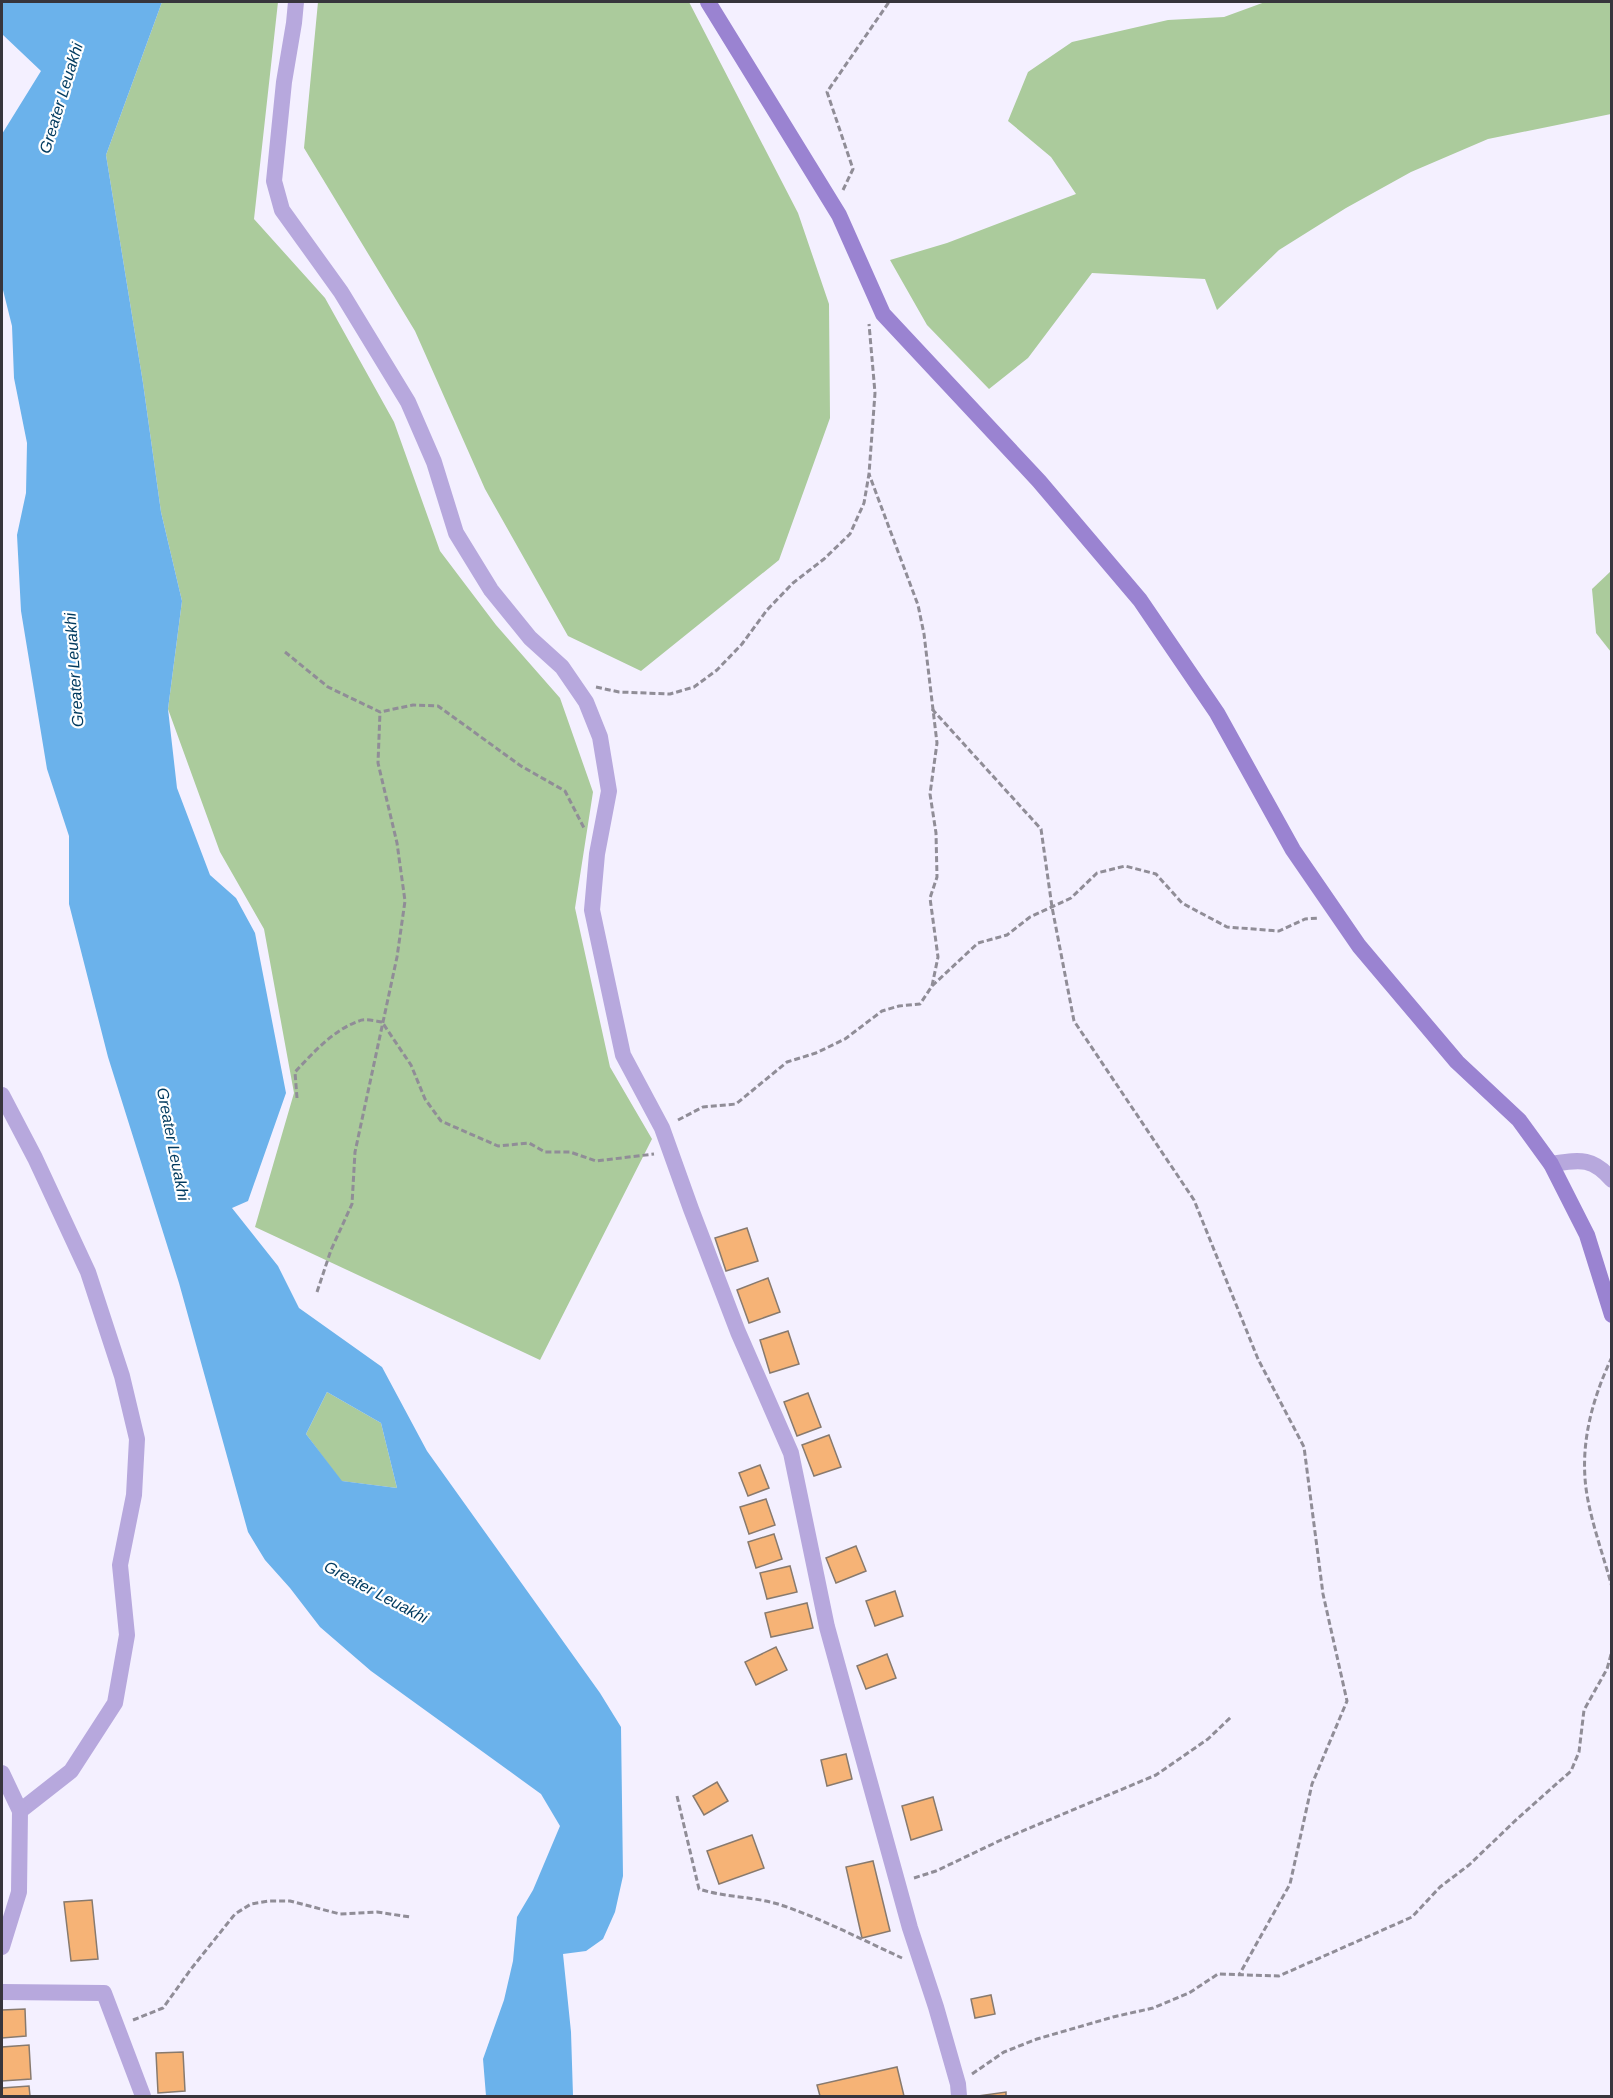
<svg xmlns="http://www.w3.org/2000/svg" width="1613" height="2098" font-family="Arial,sans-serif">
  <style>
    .green { fill: #abcb9c }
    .water { fill: #6bb2eb; fill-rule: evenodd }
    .building { fill: #f6b376; stroke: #887a6e; stroke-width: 1.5 }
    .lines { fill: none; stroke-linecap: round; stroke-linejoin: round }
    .path { stroke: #908d97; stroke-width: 3; stroke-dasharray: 6 3; stroke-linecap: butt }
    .minor { stroke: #b7a8dd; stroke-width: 16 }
    .secondary { stroke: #9a83d1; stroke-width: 16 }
    .labels { text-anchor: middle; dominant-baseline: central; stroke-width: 4.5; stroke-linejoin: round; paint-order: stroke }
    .water-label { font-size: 16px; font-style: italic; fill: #003a5f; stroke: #fff }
  </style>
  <rect width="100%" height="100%" fill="#f4f0ff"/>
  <!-- green -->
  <g class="green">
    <polygon points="162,2 278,2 254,219 325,298 394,422 440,551 496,625 560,698 593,792 575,908 610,1067 652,1139 540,1360 255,1227 294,1093 264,929 220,852 168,709 182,601 161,512 143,383 106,155"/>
    <polygon points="318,2 689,2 798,213 829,304 830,418 779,560 641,671 568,636 485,489 415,331 304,148"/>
    <polygon points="1265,2 1611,2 1611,114 1488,139 1411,172 1346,208 1279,250 1217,310 1205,279 1092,273 1028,358 989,389 927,325 890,260 947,243 1076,194 1051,157 1008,121 1028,72 1072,42 1168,20 1224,17"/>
    <polygon points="1611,571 1611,652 1596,633 1592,589"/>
    <polygon points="327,1392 381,1423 397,1488 341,1481 306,1434"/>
  </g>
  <!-- water -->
  <path class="water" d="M2,2H162L106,155L143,383L161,512L182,601L168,709L177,788L210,875L236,898L255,933L286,1093L248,1201L232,1208L278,1266L299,1308L382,1367L427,1451L600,1693L621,1727L623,1876L615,1912L603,1939L586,1951L563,1954L571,2032L573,2096H486L483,2059L504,2000L513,1961L517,1917L533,1890L560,1826L541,1794L371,1671L320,1627L290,1588L265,1560L248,1532L179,1283L108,1057L69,904V836L47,769L21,611L17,535L26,493L27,443L14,378L12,326L2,286V134L41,71L2,34ZM327,1392L381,1423L397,1488L342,1481L306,1434Z"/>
  <!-- building -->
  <g class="building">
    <polygon points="747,1228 758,1261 726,1271 715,1238"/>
    <polygon points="768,1278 780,1312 749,1323 737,1290"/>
    <polygon points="788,1331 799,1364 770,1373 760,1340"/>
    <polygon points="808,1393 821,1427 797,1436 784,1402"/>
    <polygon points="829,1435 841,1467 814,1476 802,1445"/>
    <polygon points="760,1465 769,1488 748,1496 739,1473"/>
    <polygon points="766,1499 775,1525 749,1534 740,1507"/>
    <polygon points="774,1534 782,1559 756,1568 748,1542"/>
    <polygon points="856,1546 866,1571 836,1583 826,1558"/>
    <polygon points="790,1566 797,1592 767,1599 760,1573"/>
    <polygon points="895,1591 903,1616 875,1626 866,1601"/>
    <polygon points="807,1603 813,1628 771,1637 765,1613"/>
    <polygon points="776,1647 787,1670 756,1685 745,1662"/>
    <polygon points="887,1654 896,1678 866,1689 857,1666"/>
    <polygon points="846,1754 852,1779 827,1786 821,1760"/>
    <polygon points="717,1782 728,1801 704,1815 693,1796"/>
    <polygon points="933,1797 942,1830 911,1840 902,1806"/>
    <polygon points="752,1835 764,1868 719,1884 707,1851"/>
    <polygon points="873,1861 890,1931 862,1938 846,1867"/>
    <polygon points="92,1900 98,1959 71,1961 64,1902"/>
    <polygon points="991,1995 995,2014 975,2018 971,1999"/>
    <polygon points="25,2009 26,2036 2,2038 2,2010"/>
    <polygon points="29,2045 31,2079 2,2081 2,2047"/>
    <polygon points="183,2052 185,2091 158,2093 156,2053"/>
    <polygon points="897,2067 904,2096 820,2096 817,2085"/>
    <polygon points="29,2086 30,2096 2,2096 2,2088"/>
    <polygon points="1006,2092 1006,2096 978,2096"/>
  </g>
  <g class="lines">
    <!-- path -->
    <g class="path">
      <polyline points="843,190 853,169 827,92 889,2"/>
      <polyline points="285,652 328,687 380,712 413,705 438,706 521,766 565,791 584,828"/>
      <polyline points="596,687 619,692 670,694 694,687 717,670 742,644 767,610 793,583 824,559 850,534 864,503 869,474 875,393 869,324"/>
      <polyline points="932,709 1041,829 1052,907 1074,1021 1194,1200 1258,1359 1304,1447 1323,1594 1347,1701 1312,1784 1290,1884 1239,1975"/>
      <polyline points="932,986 978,943 1007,935 1030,917 1071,898 1097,873 1125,866 1156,874 1182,903 1227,927 1279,931 1305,919 1319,918"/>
      <path d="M297,1098L295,1072C313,1053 333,1030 359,1021C365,1018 375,1021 382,1022L411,1065L425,1099L441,1121L498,1146L529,1143L545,1152H570L596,1161L654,1154"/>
      <polyline points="678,1120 703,1107 736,1104 787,1062 816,1053 845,1039 882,1011 899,1006 920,1004 932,986 938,957 930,898 937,877 936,833 930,794 937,743 924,634 918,605 869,474"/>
      <polyline points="317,1292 331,1250 352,1204 355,1152 397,957 405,901 397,843 378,763 380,712"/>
      <path d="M1612,1357C1594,1395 1582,1436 1585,1478C1587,1511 1603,1554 1612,1587"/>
      <path d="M677,1796L699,1889C726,1898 756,1896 784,1906C824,1920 863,1940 902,1958"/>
      <polyline points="914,1878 936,1871 1001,1840 1156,1775 1208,1739 1232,1716"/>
      <polyline points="133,2020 163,2008 191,1969 235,1914 251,1904 269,1901 290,1901 340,1914 377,1912 410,1917"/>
      <polyline points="972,2074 1004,2052 1037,2039 1113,2017 1153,2008 1189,1993 1218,1974 1279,1976 1412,1917 1440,1887 1469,1865 1517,1819 1571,1771 1579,1752 1584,1710 1607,1669 1612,1651"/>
    </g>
    <!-- minor -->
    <g class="minor">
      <polyline points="296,2 294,23 284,82 274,181 282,210 341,292 408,402 434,462 456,533 491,590 530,638 562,667 586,702 600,737 609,791 597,854 592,910 623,1055 662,1128 691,1209 738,1332 791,1453 827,1627 910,1928 936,2007 958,2084 959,2096"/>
      <polyline points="2,1095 35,1158 88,1272 122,1376 137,1439 134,1495 120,1565 127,1635 115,1703 71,1771 20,1811"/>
      <path d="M1551,1164C1578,1160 1592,1156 1612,1180"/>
      <polyline points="2,1773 20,1811 19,1892 2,1947"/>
      <polyline points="2,1992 104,1993 143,2096"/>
    </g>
    <!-- secondary -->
    <polyline class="secondary" points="708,2 839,215 883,314 1039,481 1140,600 1217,713 1293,850 1359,946 1457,1062 1519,1120 1551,1164 1587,1235 1612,1315"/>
  </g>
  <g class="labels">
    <!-- water labels -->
    <g class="water-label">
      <text transform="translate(61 98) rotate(-73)">Greater Leuakhi</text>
      <text transform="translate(74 670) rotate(-94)">Greater Leuakhi</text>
      <text transform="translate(173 1144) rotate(79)">Greater Leuakhi</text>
      <text transform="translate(376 1592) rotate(28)">Greater Leuakhi</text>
    </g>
  </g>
  <!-- border -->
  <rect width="1613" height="2098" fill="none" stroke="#37353c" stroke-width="6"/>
</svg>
